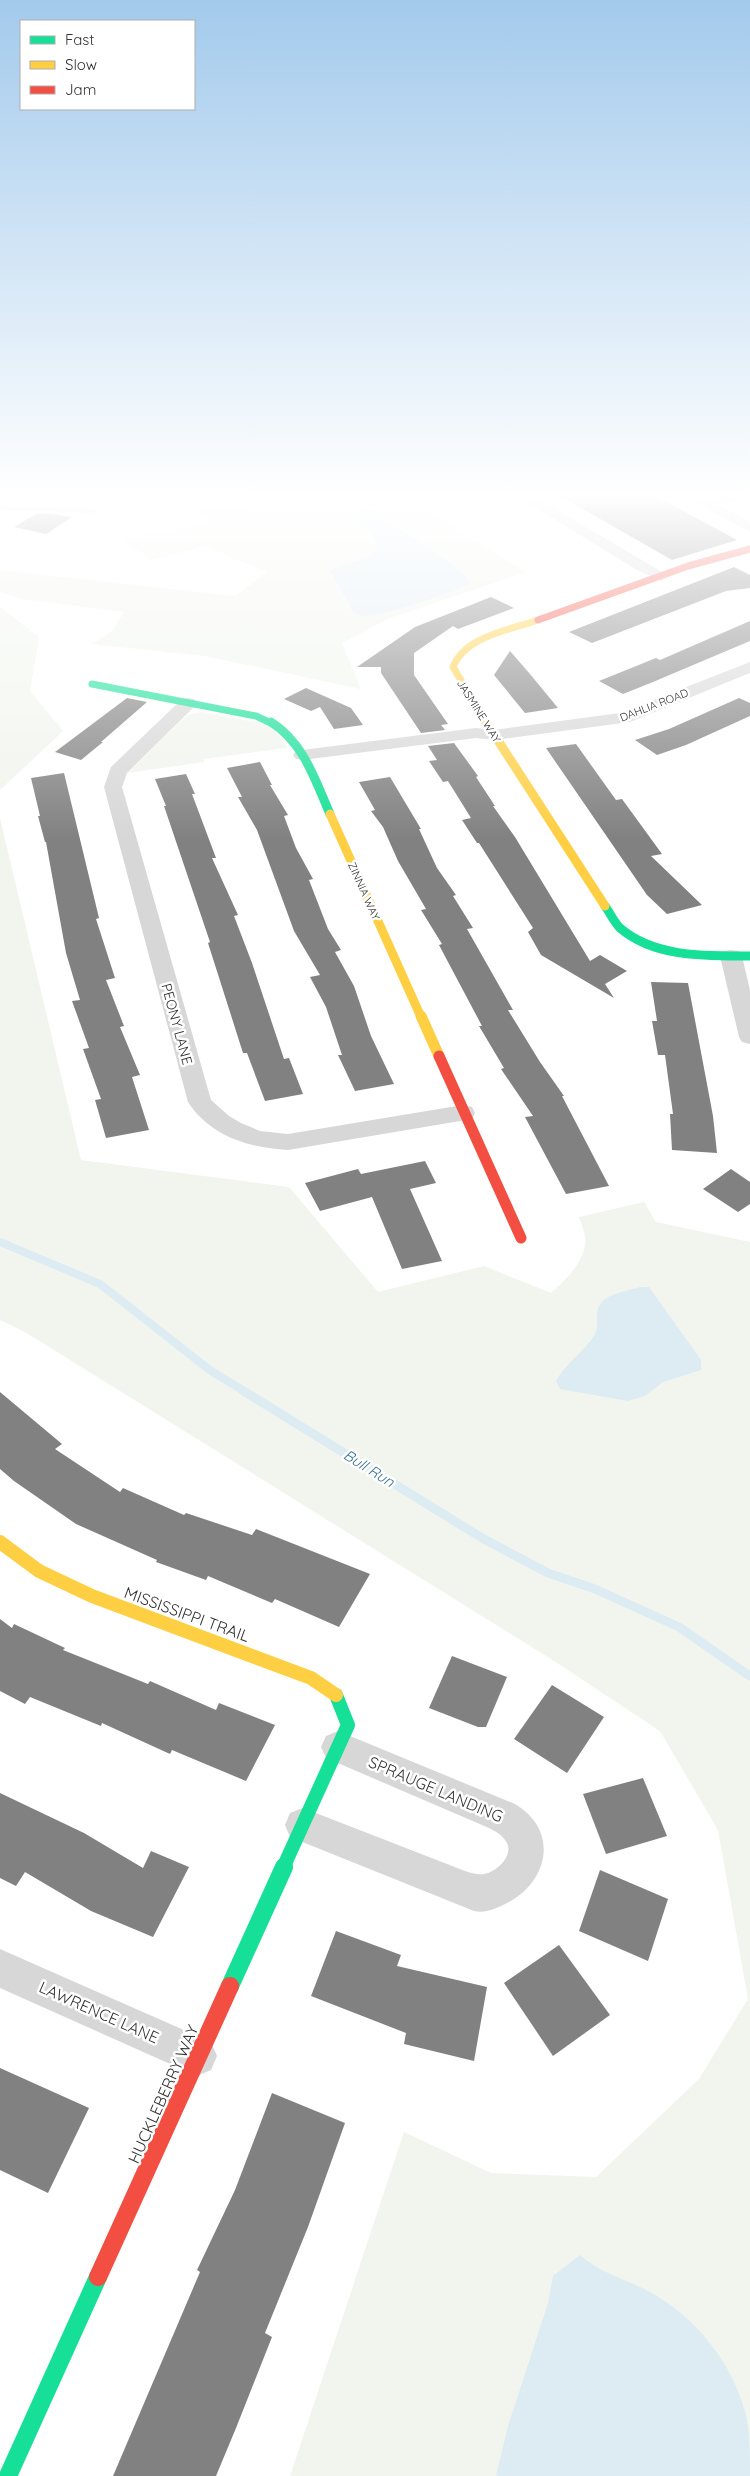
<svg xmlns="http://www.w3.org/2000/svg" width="750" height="2476" font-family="Quicksand,sans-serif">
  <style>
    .green { fill: #f1f5ed }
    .water { fill: #ddebf3 }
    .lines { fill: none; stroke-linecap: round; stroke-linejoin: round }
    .stream-far1 { stroke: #ddebf3; stroke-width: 8 }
    .stream { stroke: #ddebf3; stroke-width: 9 }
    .building { fill: #818181 }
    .lane { fill: #d7d7d7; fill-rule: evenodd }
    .street { fill: #d7d7d7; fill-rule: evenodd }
    .fast-far3 { stroke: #16e098; stroke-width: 7 }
    .fast-far2 { stroke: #16e098; stroke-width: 9 }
    .fast-far1 { stroke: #16e098; stroke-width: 14 }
    .fast { stroke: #16e098; stroke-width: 18 }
    .slow-far3 { stroke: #ffcf43; stroke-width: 7 }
    .slow-far2 { stroke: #ffcf43; stroke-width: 9 }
    .slow-far1 { stroke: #ffcf43; stroke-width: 11 }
    .slow { stroke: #ffcf43; stroke-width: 14 }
    .jam-far2 { stroke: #f24e42; stroke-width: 7 }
    .jam-far1 { stroke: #f24e42; stroke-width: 11 }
    .jam { stroke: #f24e42; stroke-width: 18 }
    .labels { text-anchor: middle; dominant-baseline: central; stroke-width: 5; stroke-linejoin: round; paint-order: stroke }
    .far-street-label { font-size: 11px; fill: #333; stroke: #fff }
    .street-label { font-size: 14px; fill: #333; stroke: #fff }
    .water-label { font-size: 15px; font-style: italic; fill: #3f7597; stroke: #fff }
    .near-street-label { font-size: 16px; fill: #333; stroke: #fff }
  </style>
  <rect width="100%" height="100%" fill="#fff"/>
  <!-- green -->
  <g class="green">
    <polygon points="100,493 394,493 406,498 526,572 390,618 342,643 361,689 205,656 92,644 112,631 124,612 22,599 0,592 0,570 235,596 267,572 205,546 152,560 121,539 212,523 193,511 90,500"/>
    <polygon points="0,607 39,637 30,691 63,731 0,790"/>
    <polygon points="201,712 266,724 282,738 287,748 204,759 204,762 128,773 180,722 188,715"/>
    <path d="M0,818L81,1160L289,1187L378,1292L484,1266L551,1293C566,1280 588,1259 585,1236C584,1230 581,1223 579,1217L644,1202L656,1222L750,1242V2476H290L404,2132L491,2173L596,2177L699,2079L748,1999L718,1830L660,1731L551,1659L25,1332L0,1320Z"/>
  </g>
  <!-- water -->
  <g class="water">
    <path d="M368,510C384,518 466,570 470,582C460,591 385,615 369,616C364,617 359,614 354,613L330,570L363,559L376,551C378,531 361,525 348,515Z"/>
    <path d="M640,1287H649L701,1360V1370L663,1382L645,1396L628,1401L560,1389L556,1381C565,1364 583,1353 594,1336C601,1325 593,1313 601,1303C609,1293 628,1291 640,1287Z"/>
    <path d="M580,2255C601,2274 626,2279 650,2292C697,2318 733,2364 746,2415C750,2435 750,2456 750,2476H496L508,2426L548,2303L553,2276Z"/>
  </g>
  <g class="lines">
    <!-- stream-far1 -->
    <polyline class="stream-far1" points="0,1242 100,1284 211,1371 244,1391"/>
    <!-- stream -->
    <polyline class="stream" points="242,1390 482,1538 548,1573 595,1589 679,1627 750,1676"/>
  </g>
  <!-- building -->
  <g class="building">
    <polygon points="555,493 650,493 737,540 672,560"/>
    <polygon points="38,513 53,514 72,517 46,534 14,527"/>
    <polygon points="734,567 750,575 750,588 726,591 592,643 569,632"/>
    <polygon points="491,597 514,608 458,629 453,626 414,653 414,675 448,724 441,725 445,730 421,733 381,673 381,667 357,667 415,627"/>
    <polygon points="750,621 750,641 653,682 623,694 599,681 656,658 660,660"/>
    <polygon points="510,651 530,674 558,708 525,713 494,675"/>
    <polygon points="306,688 351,708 363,725 334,729 320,707 311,711 284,699"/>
    <polygon points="127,698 147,702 101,742 103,742 81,760 55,752"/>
    <polygon points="739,698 750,703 750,716 686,745 657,755 635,740 669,729"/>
    <polygon points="454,743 478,776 476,777 495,806 493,806 515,837 590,961 600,955 627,971 605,984 614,998 541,955 528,932 533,928 479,843 477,843 462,820 471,818 448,781 443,782 429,761 437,760 428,746"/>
    <polygon points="576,744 616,800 622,799 662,854 651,856 702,905 667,914 647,895 546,748"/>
    <polygon points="260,762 272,785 270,785 288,815 284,816 296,848 313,879 309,880 328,929 341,950 335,952 354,986 371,1036 394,1084 355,1091 338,1055 342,1055 326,1007 310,977 320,975 294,931 257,830 238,797 242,797 227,768"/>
    <polygon points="64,773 99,918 96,919 115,978 106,980 124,1026 120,1027 140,1075 132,1077 149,1130 106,1138 95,1100 101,1099 83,1049 89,1048 72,1001 80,1000 66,953 46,842 45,842 38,816 40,816 31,778"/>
    <polygon points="186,774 195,794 192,794 216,858 212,858 238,915 234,916 252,963 284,1059 289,1058 303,1094 265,1101 247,1053 243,1053 208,943 210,942 164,806 166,806 155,779"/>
    <polygon points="390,777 421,829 419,829 437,868 456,895 453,896 473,928 467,929 513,1010 508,1010 540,1062 564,1096 562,1096 609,1186 566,1194 525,1117 533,1116 501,1069 504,1068 479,1026 482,1026 439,945 442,944 421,910 426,909 398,861 383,827 371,811 375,810 359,782"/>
    <polygon points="651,982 688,983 713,1116 717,1153 672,1150 670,1114 673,1114 665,1055 658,1055 652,1021 657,1021"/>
    <polygon points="425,1161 436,1183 410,1189 442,1261 402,1269 372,1197 320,1211 305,1183 358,1169 361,1174"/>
    <polygon points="731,1169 750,1182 750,1204 738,1212 703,1189"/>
    <polygon points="0,1392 62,1444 55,1449 120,1492 123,1488 184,1515 186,1513 252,1535 256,1529 370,1574 339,1627 275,1599 272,1603 208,1576 206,1580 156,1562 157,1560 76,1524 14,1481 0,1469"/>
    <polygon points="0,1619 12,1628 14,1624 65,1648 63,1650 148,1684 150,1681 216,1710 219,1703 275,1725 246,1781 172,1750 170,1754 102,1723 101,1726 30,1697 25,1704 0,1691"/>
    <polygon points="452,1656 507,1677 486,1727 478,1727 429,1708"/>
    <polygon points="552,1685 604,1717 567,1773 514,1739"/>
    <polygon points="643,1778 667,1836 606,1854 583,1794"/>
    <polygon points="0,1793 84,1833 143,1868 151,1851 189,1867 153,1937 91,1911 25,1872 16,1886 0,1878"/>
    <polygon points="600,1870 668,1899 648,1961 579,1931"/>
    <polygon points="336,1931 401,1955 397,1966 487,1987 474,2061 404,2044 406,2033 311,1996"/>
    <polygon points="559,1945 610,2015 553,2056 504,1983"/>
    <polygon points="0,2068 89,2108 48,2193 0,2170"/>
    <polygon points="272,2093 345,2123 308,2227 265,2333 272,2337 236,2428 216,2476 113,2476 200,2272 197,2270 235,2190"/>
  </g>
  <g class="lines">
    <!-- lane -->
    <polygon class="lane" points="0,506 94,509 97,511 94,513 0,510"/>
    <!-- street -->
    <g class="street">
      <polygon points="512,493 528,493 669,576 661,581 637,570"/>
      <polygon points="678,493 695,493 707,499 737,493 750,493 750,498 719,505 750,522 750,532"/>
      <polygon points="750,662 750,673 630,722 494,740 476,738 302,760 296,759 293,755 296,751 302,750 476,728 494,730 620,713"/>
      <path d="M188,698L194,699L197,703L194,707L127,773L122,787L211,1100L229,1116L241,1123L260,1131L288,1134L463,1105L472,1107L475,1113L472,1119L288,1150C249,1148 210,1136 188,1102L104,787L111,767L182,699Z"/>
      <polygon points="731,950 739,951 742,956 750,990 750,1044 742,1042 739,1037 720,956 723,951"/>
      <path d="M338,1731L515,1804C562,1832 547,1887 501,1906C492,1910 484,1913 474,1911L290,1837L285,1825L290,1813L303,1808L465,1871C471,1873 478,1875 484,1874C498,1872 516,1853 505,1840C502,1835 495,1831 489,1828L326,1758L321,1747L326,1736Z"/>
      <polygon points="0,1949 211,2042 217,2056 211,2070 197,2076 0,1988"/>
    </g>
    <!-- fast-far3 -->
    <polyline class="fast-far3" points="92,684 256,716 273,724"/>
    <!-- fast-far2 -->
    <g class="fast-far2">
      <path d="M271,722C304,743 315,780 330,814"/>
      <path d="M605,906C610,913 614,922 620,928C655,958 707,956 750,956"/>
    </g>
    <!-- fast-far1 -->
    <polyline class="fast-far1" points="283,1868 348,1725 336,1695"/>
    <!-- fast -->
    <g class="fast">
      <polyline points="230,1986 284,1867"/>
      <polyline points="8,2476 98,2277"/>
    </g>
    <!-- slow-far3 -->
    <path class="slow-far3" d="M487,724L453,667C465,636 510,630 538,620"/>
    <!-- slow-far2 -->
    <g class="slow-far2">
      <polyline points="486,722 605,906"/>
      <polyline points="330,814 421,1017"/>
    </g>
    <!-- slow-far1 -->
    <polyline class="slow-far1" points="421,1016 439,1056"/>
    <!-- slow -->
    <polyline class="slow" points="0,1542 39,1571 92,1596 311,1678 336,1695"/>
    <!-- jam-far2 -->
    <polyline class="jam-far2" points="538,620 688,566 750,549"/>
    <!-- jam-far1 -->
    <polyline class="jam-far1" points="439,1056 521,1238"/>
    <!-- jam -->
    <polyline class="jam" points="98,2277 230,1986"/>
  </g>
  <!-- sky -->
  <linearGradient id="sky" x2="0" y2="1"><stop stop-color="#a3caec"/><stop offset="0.59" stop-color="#fff"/><stop offset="1" stop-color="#fff" stop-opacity="0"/></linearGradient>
  <rect width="750" height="839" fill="url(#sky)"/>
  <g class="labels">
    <!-- far-street labels -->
    <g class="far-street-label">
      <text transform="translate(654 705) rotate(-21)">DAHLIA ROAD</text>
      <text transform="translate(479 711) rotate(58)">JASMINE WAY</text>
      <text transform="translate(364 891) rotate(66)">ZINNIA WAY</text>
    </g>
    <!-- street labels -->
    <g class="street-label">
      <text transform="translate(177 1024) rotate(75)">PEONY LANE</text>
    </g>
    <!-- water labels -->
    <g class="water-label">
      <text transform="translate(369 1468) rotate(32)">Bull Run</text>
    </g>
    <!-- near-street labels -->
    <g class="near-street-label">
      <text transform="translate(187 1614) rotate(20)">MISSISSIPPI TRAIL</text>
      <text transform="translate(436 1789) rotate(23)">SPRAUGE LANDING</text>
      <text transform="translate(99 2012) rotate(24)">LAWRENCE LANE</text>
      <text transform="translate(163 2094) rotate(-66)">HUCKLEBERRY WAY</text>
    </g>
  </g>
  <!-- legend -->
  <rect x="20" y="20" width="175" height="90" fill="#ffffff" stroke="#adadad"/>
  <rect x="30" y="36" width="25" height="8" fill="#16e098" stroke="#adadad"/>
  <text x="65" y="45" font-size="15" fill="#333333">Fast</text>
  <rect x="30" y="61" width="25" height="8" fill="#ffcf43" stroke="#adadad"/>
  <text x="65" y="70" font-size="15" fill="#333333">Slow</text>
  <rect x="30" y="86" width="25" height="8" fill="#f24e42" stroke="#adadad"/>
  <text x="65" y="95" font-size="15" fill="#333333">Jam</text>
</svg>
